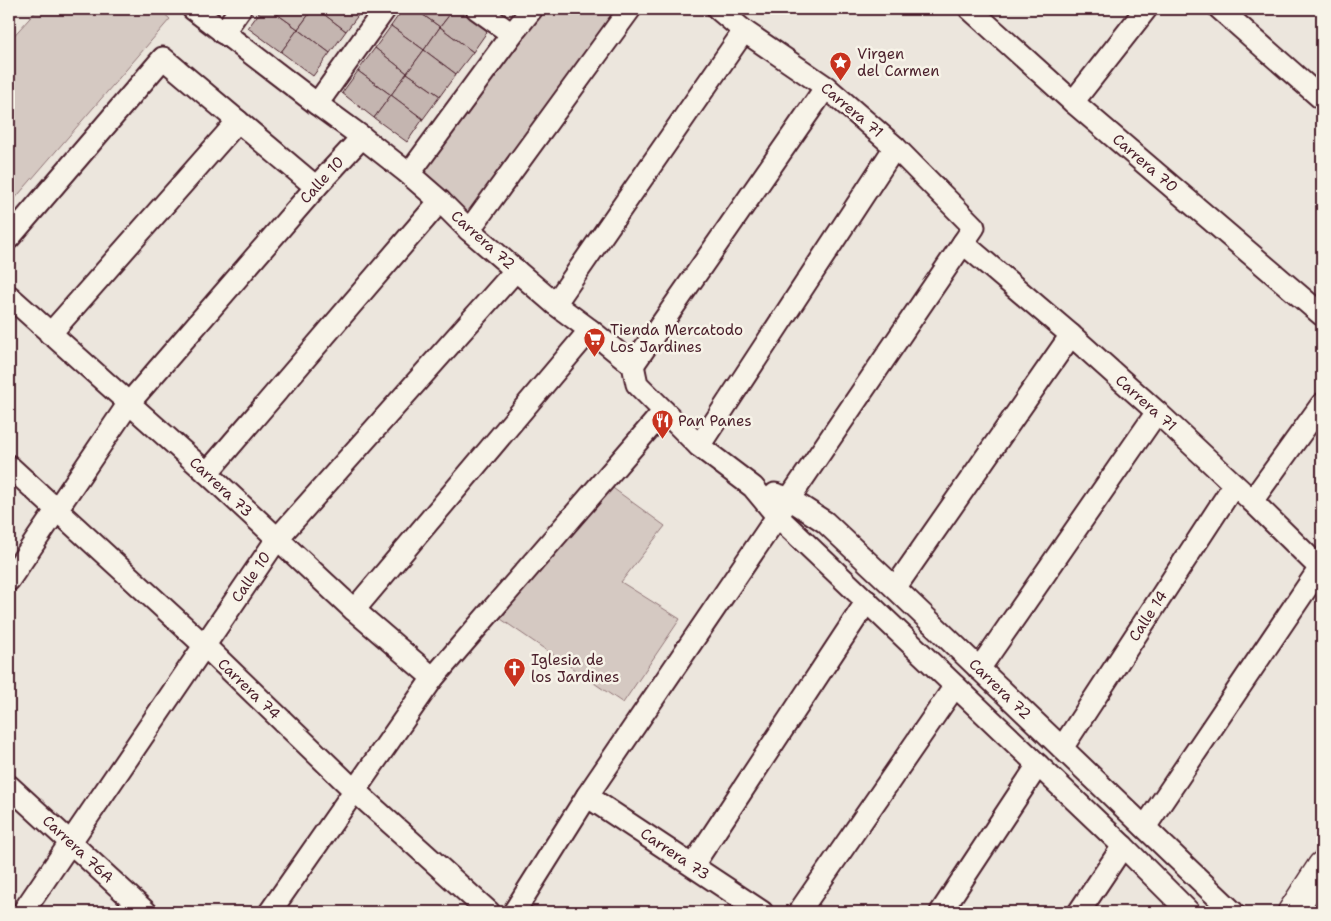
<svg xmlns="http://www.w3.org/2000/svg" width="1331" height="921" font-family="'Shantell Sans',sans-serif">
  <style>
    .green { fill: #d5c9c2; stroke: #907476 }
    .building { fill: #c4b5b0; stroke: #4a1f2b }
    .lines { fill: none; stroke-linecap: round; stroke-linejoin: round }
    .street-casing { stroke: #4a1f2b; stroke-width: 25 }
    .secondary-casing { stroke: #4a1f2b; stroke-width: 31 }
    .street { stroke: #f7f3e8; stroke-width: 21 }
    .secondary { stroke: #f7f3e8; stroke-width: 28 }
    .labels { text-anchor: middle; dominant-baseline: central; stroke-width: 5; stroke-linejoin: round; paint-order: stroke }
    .poi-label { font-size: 15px; fill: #4a1f2b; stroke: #f7f3e8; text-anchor: start }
    .street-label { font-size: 15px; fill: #4a1f2b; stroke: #f7f3e8 }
  </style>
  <rect width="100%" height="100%" fill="#ece6dd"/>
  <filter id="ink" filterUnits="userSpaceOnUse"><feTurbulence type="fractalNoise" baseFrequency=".02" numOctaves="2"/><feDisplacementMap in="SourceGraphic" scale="10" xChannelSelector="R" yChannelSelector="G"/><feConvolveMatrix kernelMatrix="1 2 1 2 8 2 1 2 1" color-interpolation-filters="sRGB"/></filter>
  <g filter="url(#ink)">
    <!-- green -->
    <g class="green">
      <polygon points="38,9 159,9 170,19 12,202 9,200 9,41"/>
      <polygon points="540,9 619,9 468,213 419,168"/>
      <polygon points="610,486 665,526 621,582 680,619 623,703 498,617"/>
    </g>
    <!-- building -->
    <g class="building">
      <polygon points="262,9 270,9 298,29 281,52 248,28"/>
      <polygon points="270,9 313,9 298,29"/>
      <polygon points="313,9 317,9 346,31 330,53 298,29"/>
      <polygon points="317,9 363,9 346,31"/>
      <polygon points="403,9 415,9 440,27 424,50 391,26"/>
      <polygon points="415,9 454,9 440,27"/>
      <polygon points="454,9 462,9 489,29 473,52 440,27"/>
      <polygon points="391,26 424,50 407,73 375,48"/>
      <polygon points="440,27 473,52 456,74 424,50"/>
      <polygon points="298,29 330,53 313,76 281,52"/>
      <polygon points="375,48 407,73 391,95 358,71"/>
      <polygon points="424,50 456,74 440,96 407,73"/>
      <polygon points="358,71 391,95 374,118 342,93"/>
      <polygon points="407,73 440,96 423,119 391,95"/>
      <polygon points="391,95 423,119 407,142 374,118"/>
    </g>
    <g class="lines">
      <defs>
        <g id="street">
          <polyline points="193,9 317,104 362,137 409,174 440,201 469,230 555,304 590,330 633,365 637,384 699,446 753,487 777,516 1123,846 1189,912"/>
          <polyline points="477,9 512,34"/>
          <polyline points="970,9 1073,102 1322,315"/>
          <polyline points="1220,9 1322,99"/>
          <polyline points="223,33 240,9"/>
          <polyline points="1073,102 1146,9"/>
          <polyline points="317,104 385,9"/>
          <polyline points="409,174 512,34 532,9"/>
          <polyline points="469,230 630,9"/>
          <polyline points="9,238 163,58 316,187"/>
          <polyline points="963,243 1071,335 1157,412 1252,501 1322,570"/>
          <polyline points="9,296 207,473 354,610 433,678"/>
          <polyline points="555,304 744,31"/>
          <polyline points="50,334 238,121"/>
          <polyline points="633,365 826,87"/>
          <polyline points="699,446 895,147"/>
          <polyline points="9,466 205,646 354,790 489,912"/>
          <polyline points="207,473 440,201"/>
          <polyline points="775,494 788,498 825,522 895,588 1233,912"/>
          <polyline points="1252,501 1322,404"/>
          <polyline points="9,580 129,403 316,187 362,137"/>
          <polyline points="895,588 1071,335"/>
          <polyline points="354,610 590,330"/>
          <polyline points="979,669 1157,412"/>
          <polyline points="1062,748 1234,485"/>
          <polyline points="9,786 146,912"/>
          <polyline points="587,796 762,912"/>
          <polyline points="1145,827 1320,568"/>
          <polyline points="693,865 867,601"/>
          <polyline points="23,912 277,539 516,270"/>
          <polyline points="270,912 433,678 664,411"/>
          <polyline points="514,912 587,796 974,227 895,147 826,87 744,31 718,9"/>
          <polyline points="799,912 955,686"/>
          <polyline points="941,912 1038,765"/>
          <polyline points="1079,912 1123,846"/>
        </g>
        <polyline id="secondary" points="1292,912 1322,866"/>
      </defs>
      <!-- street casing -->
      <use href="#street" class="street-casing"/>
      <!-- secondary casing -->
      <use href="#secondary" class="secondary-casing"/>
      <!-- street -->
      <use href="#street" class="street"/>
      <!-- secondary -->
      <use href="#secondary" class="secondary"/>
    </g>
  </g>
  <!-- icons -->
  <defs>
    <symbol id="sight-pin" viewBox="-11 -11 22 30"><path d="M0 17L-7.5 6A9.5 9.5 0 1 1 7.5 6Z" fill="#c8321e" stroke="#f7f3e8"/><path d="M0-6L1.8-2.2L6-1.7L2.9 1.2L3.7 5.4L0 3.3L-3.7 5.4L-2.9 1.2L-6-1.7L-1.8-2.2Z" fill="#fff"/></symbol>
    <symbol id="supermarket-pin" viewBox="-11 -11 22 30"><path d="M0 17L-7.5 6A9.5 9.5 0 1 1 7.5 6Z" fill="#c8321e" stroke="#f7f3e8"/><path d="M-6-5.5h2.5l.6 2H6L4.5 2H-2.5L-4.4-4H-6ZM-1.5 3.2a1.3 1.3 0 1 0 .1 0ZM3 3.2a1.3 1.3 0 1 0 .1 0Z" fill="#fff"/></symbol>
    <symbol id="restaurant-pin" viewBox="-11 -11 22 30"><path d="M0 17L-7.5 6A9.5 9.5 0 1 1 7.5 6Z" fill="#c8321e" stroke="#f7f3e8"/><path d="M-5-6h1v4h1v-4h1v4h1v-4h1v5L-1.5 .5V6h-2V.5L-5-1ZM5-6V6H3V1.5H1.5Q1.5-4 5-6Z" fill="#fff"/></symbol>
    <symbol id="church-pin" viewBox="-11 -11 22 30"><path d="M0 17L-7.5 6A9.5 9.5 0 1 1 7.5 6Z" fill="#c8321e" stroke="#f7f3e8"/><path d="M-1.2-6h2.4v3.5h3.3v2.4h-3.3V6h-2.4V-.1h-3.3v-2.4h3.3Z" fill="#fff"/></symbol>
  </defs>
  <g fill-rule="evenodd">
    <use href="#sight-pin" x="828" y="50" width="25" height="34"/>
    <use href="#supermarket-pin" x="582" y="326" width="25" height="34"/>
    <use href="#restaurant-pin" x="650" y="408" width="25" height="34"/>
    <use href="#church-pin" x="502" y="656" width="25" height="34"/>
  </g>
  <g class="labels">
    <!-- poi labels -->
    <g class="poi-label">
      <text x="857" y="54">Virgen<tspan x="857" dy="17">del Carmen</tspan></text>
      <text x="610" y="330">Tienda Mercatodo<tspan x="610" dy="17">Los Jardines</tspan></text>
      <text x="678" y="421">Pan Panes</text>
      <text x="531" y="660">Iglesia de<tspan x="531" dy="17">los Jardines</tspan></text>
    </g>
    <!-- street labels -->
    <g class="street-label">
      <text transform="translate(852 110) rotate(40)">Carrera 71</text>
      <text transform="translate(1145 163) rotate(41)">Carrera 70</text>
      <text transform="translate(322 180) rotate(-48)">Calle 10</text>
      <text transform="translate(483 240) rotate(42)">Carrera 72</text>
      <text transform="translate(1146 403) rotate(42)">Carrera 71</text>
      <text transform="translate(221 487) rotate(43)">Carrera 73</text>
      <text transform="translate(251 577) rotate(-56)">Calle 10</text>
      <text transform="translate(1148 616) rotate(-57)">Calle 14</text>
      <text transform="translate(249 689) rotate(44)">Carrera 74</text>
      <text transform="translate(1000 689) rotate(44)">Carrera 72</text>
      <text transform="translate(78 849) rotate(43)">Carrera 76A</text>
      <text transform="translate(675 854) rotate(34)">Carrera 73</text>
    </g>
  </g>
  <!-- margin -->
  <rect width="1331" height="921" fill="none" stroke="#f7f3e8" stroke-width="30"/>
  <rect x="15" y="15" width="1301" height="891" fill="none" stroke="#4a1f2b" stroke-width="2" filter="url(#ink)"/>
</svg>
